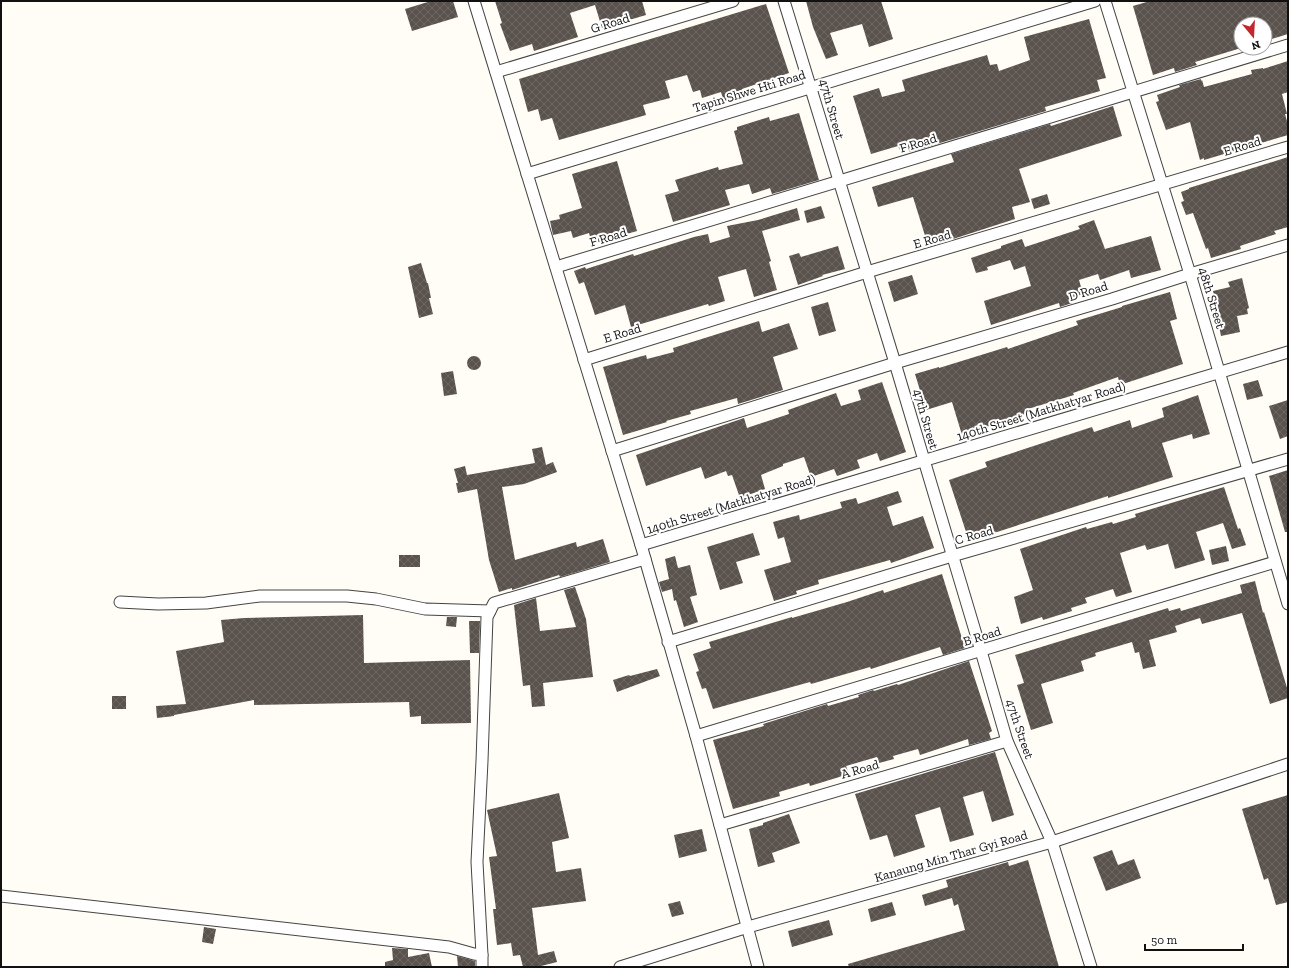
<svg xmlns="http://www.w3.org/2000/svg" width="1289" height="968" font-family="'Zilla Slab',serif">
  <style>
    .building { fill: url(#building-cross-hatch) }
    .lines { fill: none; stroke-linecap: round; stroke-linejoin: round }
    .minor-casing { stroke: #444; stroke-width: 13 }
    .minor { stroke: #fff; stroke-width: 11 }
    .labels { text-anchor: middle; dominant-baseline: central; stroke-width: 4; stroke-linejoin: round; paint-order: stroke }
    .street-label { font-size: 13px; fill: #111; stroke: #fff }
  </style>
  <defs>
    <pattern id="building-cross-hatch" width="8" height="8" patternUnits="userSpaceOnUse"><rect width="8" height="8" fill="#5a524d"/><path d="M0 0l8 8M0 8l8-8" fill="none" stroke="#6d6662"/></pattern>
  </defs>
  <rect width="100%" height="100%" fill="#fffdf5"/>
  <!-- building -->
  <g class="building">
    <polygon points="431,1 453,1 458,17 412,31 405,9"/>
    <polygon points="495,1 642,1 646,15 602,28 595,5 570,13 578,37 534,51 532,44 510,51 500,24 502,23"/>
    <polygon points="806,1 881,1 893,39 869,47 862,24 830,33 838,55 826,59 813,27"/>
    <polygon points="1150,1 1288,1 1288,34 1265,41 1265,24 1241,24 1241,48 1195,62 1197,65 1175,72 1174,68 1153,75 1133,6"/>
    <polygon points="766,4 789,73 742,89 744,95 724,102 721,92 702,98 700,90 693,92 687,75 665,81 670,98 643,105 646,115 559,140 552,118 541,121 538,109 528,112 519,79"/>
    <polygon points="1089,19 1106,78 1097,80 1100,91 1045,107 1046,111 910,152 908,148 900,150 898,146 871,154 853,96 879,88 882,97 905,91 902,80 987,55 990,65 997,64 999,71 1030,60 1024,37"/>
    <polygon points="1288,61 1288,92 1282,94 1287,114 1285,114 1288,125 1288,135 1204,160 1204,158 1200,160 1190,122 1166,130 1156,102 1159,101 1157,95 1180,87 1179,85 1201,79 1201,81 1202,80 1204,87 1252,74 1251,70 1263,68 1263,69"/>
    <polygon points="1113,106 1122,136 1019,169 1030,202 1012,207 1015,219 953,239 952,234 927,242 913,197 878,207 872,187 954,162 951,154 1050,124 1051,126"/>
    <polygon points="799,113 819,180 772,194 770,188 752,194 749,184 725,190 730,205 673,222 665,195 679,191 675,180 718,167 719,170 743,164 734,131 737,130 737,127 769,117 770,121"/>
    <polygon points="1288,157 1288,227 1274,231 1276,234 1240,246 1241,249 1211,258 1208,248 1206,249 1193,213 1186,215 1181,202 1184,201 1181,192 1189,189 1189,188"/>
    <polygon points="617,161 637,231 592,244 589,233 573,238 571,231 553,235 550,221 560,219 559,215 582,208 572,174"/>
    <polygon points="1047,194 1050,204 1034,209 1031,199"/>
    <polygon points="821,206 825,218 807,223 804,211"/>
    <polygon points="797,208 800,220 762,231 771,261 769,262 777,290 754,297 746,269 718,277 725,301 709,306 708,304 631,327 625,305 595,315 584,282 579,284 574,271 585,267 586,269 633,254 634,256 694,237 708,234 710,243 730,237 727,226 758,220"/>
    <polygon points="1094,220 1105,249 1151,236 1161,270 1131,278 1129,270 1100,280 1098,274 1079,280 1083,294 1071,298 1072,303 1060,307 1059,303 991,325 984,301 1031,286 1025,266 1014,270 1010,260 987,267 988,270 976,273 971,258 1001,248 1001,246 1022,239 1025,247 1080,229 1078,226"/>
    <polygon points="838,246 845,269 822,275 823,276 798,285 789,256 799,253 801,257"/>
    <polygon points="421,263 427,283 428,283 431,298 429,298 433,314 419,318 408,267"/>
    <polygon points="912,275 918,294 894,302 888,282"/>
    <polygon points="1242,278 1249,308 1247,309 1248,314 1237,316 1240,332 1221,336 1218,322 1220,321 1213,291 1230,287 1228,282"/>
    <polygon points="1170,292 1177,319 1170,321 1183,364 1120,385 1118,377 1073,393 1074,395 1028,409 1029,413 962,435 952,402 926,410 915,374 939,367 939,368 1007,347 1008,349 1078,325 1076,321 1122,307 1122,306"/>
    <polygon points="828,302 836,331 819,336 811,307"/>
    <polygon points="759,321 762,332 789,323 798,349 773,357 783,390 738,404 737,398 690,411 691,414 666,421 667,422 623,435 603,367 646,355 647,359 674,352 673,348"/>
    <circle cx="474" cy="363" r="7"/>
    <polygon points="453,371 457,394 444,396 441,373"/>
    <polygon points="1258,380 1263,396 1247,400 1243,384"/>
    <polygon points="882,382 906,452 880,461 877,453 857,460 860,468 837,476 834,469 811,477 804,457 783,464 783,466 761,475 765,489 740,498 732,475 728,476 726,471 705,479 701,467 646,486 636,455 744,418 747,428 789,414 788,410 836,393 841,406 861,400 858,390"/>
    <polygon points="1198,395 1210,434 1193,439 1192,434 1162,443 1173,477 1108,498 1108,496 969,541 949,480 987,467 985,462 1092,427 1094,432 1130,420 1132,428 1164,417 1162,408"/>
    <polygon points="1288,400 1288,436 1280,439 1269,406"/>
    <polygon points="542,447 546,465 553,462 557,472 524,484 502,487 515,560 576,542 577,547 603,539 610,562 560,577 559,575 512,590 512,588 499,592 489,560 477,489 458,493 456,483 458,483 454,469 465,466 467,475 535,463 532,449"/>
    <polygon points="1288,470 1288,532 1285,532 1269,476"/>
    <polygon points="1224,487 1238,529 1240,528 1246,545 1232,549 1223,523 1196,532 1205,560 1175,569 1168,544 1147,550 1145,545 1120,553 1132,592 1116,597 1113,589 1085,598 1087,603 1071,608 1072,611 1043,620 1042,617 1021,624 1014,597 1033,590 1020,549 1086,527 1087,529 1112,522 1113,524 1136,517 1135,514"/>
    <polygon points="898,491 902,502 887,507 893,526 923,516 934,548 891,563 890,560 818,580 819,584 796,591 797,594 774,601 764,570 791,562 784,537 778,539 773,522 799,515 800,520 842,508 840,502 856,498 858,504"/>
    <polygon points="753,533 760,555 736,562 743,583 720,590 707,547"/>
    <polygon points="1226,546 1229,561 1212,565 1209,550"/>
    <rect x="399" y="555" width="21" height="12"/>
    <polygon points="675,556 678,568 690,565 697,595 690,597 698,622 684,627 676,600 674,601 672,589 662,592 659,582 669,579 665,559"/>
    <polygon points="942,574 965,648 943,655 940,647 871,669 870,667 811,684 810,682 713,709 706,688 702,689 696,672 699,671 693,654 711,648 709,642 792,617 792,618 847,602 883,590 884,593"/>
    <polygon points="1255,581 1263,613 1264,612 1288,691 1288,698 1270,704 1242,613 1202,624 1200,618 1175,626 1177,632 1149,640 1156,666 1143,669 1139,652 1135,653 1132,642 1095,653 1096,656 1081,661 1084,671 1041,684 1053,723 1031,730 1017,685 1024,683 1015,655 1168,608 1169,611 1180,608 1181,611 1242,593 1240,585"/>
    <polygon points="575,587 586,619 593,677 543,683 545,706 532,707 530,685 523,686 514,605 536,598 540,631 576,627 564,590"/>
    <polygon points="363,615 364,663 470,660 471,723 421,724 421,716 410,717 409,702 254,705 254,700 174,715 174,716 157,718 156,706 186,704 176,651 224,642 221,620 244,618"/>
    <polygon points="447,617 457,617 456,627 446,626"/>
    <polygon points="469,621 480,621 479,653 470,653"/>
    <polygon points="969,661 992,731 989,733 991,739 969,745 968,739 920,755 918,749 893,756 894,759 879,763 877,757 846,766 849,774 810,786 809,783 779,792 780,796 733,809 713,740 764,726 763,724 827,704 828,706 859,697 858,695 873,690 874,691 897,684 898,685"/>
    <polygon points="657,669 660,676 617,692 613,680 629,675 630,676"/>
    <rect x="112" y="696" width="14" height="13"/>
    <polygon points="995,752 1014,815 992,822 983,791 963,797 974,835 950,842 940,807 915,815 925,847 894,857 887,835 870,840 855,794"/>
    <polygon points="559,793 569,838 552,842 556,872 581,868 586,901 532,908 538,955 554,951 557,962 537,967 523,967 520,955 513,956 511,943 497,945 493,909 496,909 489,857 497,856 487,810"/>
    <polygon points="1288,795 1288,902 1276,905 1268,878 1264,880 1242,809"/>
    <polygon points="789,814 800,843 772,853 775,862 758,867 749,829 763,825 763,823"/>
    <polygon points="702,829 707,851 679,858 674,835"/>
    <polygon points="1112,850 1118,865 1134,859 1141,878 1106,891 1093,857"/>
    <polygon points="1028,860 1059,967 849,967 848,964 965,930 958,904 954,906 952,898 925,906 922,895 948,887 946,880 1008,862 1009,866"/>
    <polygon points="680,901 684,914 672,917 668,904"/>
    <polygon points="892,902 896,915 871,922 868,909"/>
    <polygon points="829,920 833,935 792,947 788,931"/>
    <polygon points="204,927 216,929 213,944 202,942"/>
    <polygon points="392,948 408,949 408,957 429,953 432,967 385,967 385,962 393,960"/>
    <polygon points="457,956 475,961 475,967 458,967"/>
  </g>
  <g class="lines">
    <defs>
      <g id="minor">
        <polyline points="474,1 641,545 696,736 758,967"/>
        <polyline points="784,1 895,363 981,651 1007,741 1052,842 1091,967"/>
        <polyline points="1105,1 1190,274 1288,604"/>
        <polyline points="496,72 733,1"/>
        <polyline points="527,174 1095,1"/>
        <polyline points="556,267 1288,45"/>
        <polyline points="584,360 867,272 1288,147"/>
        <polyline points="612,451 895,363 1112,299 1190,274 1288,245"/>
        <polyline points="641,545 1288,352"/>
        <polyline points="120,602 158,604 206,603 260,596 347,596 376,599 425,609 490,611"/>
        <polyline points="668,642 952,556 1288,459"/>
        <polyline points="696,736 1275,562"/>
        <polyline points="720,825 1007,741"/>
        <polyline points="1,896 449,947 474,954 482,955 482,967"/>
        <polyline points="482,955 477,862 482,761 487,617 494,603 645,559"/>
        <polyline points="620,967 748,927 1052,842 1288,764"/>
      </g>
    </defs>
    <!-- minor casing -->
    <use href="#minor" class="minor-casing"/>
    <!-- minor -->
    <use href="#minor" class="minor"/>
  </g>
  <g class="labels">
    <!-- street labels -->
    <g class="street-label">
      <text transform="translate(610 23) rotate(-17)">G Road</text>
      <text transform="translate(749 91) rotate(-17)">Tapin Shwe Hti Road</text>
      <text transform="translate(832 109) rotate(74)">47th Street</text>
      <text transform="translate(918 143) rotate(-17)">F Road</text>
      <text transform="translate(1242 146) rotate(-17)">E Road</text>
      <text transform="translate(608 237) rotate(-17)">F Road</text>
      <text transform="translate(932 239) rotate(-16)">E Road</text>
      <text transform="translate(1088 291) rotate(-17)">D Road</text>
      <text transform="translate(1212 298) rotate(73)">48th Street</text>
      <text transform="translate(622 333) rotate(-17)">E Road</text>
      <text transform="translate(1041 411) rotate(-17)">140th Street (Matkhatyar Road)</text>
      <text transform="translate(926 419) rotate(74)">47th Street</text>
      <text transform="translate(731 504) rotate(-17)">140th Street (Matkhatyar Road)</text>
      <text transform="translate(974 535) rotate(-16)">C Road</text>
      <text transform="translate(982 636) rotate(-17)">B Road</text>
      <text transform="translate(1020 729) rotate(71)">47th Street</text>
      <text transform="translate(860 769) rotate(-16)">A Road</text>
      <text transform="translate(951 856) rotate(-16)">Kanaung Min Thar Gyi Road</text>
    </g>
  </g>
  <!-- border -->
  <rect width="1289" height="968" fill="none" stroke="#111111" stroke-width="4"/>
  <!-- north arrow -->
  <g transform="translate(1253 36) rotate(162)"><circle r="19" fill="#ffffff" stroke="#a0a0a0"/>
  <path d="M0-3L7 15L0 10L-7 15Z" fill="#c4262e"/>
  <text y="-6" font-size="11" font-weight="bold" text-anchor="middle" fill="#111111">N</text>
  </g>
  <!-- scale -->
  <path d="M1145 944v6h98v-6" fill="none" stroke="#111111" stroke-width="2"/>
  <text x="1151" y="944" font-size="12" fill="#111111" stroke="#ffffff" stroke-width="3" paint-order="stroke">50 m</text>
</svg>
